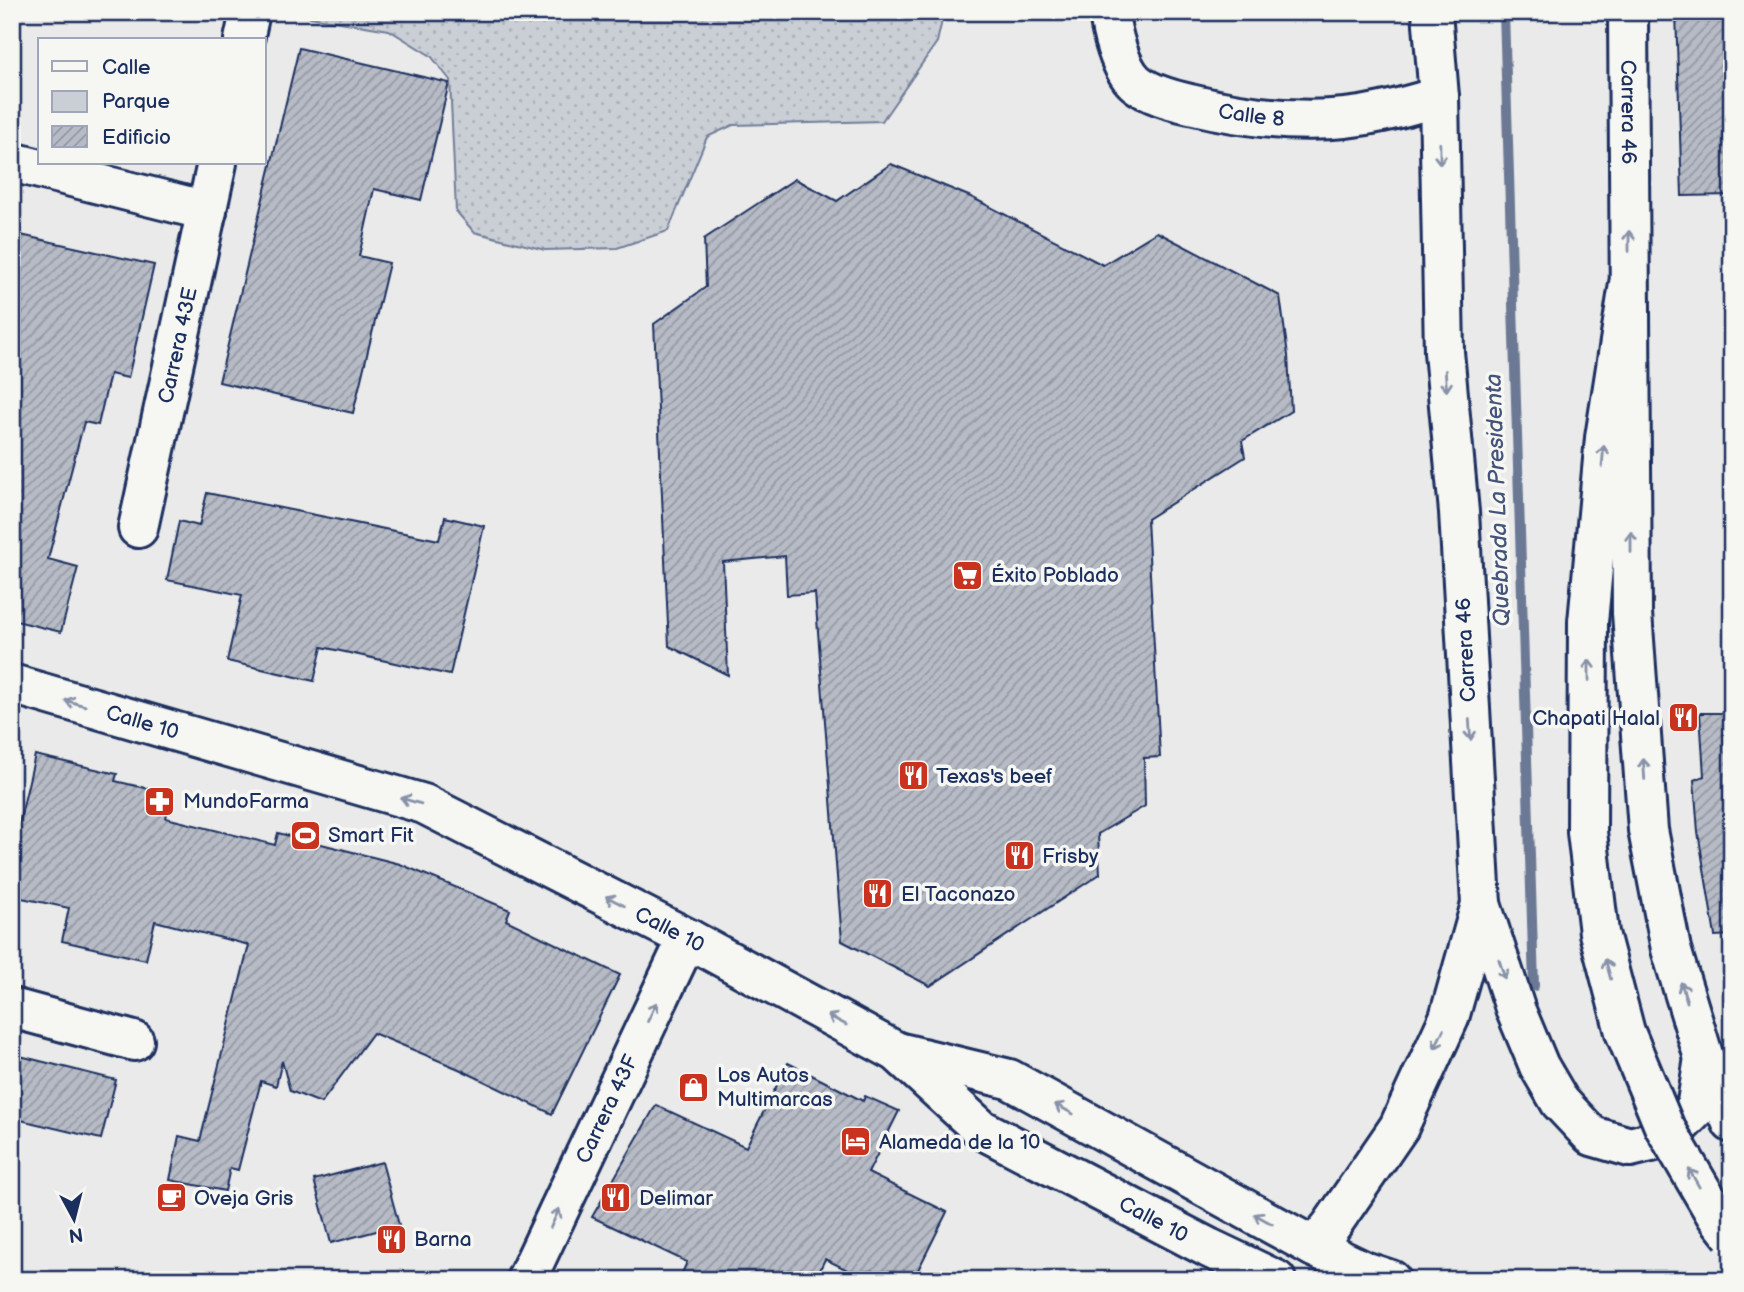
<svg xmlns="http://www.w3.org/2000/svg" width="1744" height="1292" font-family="'Balsamiq Sans',sans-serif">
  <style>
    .green { fill: url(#green-dots); stroke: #727e9a; stroke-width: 2 }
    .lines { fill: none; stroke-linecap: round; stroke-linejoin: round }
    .stream { stroke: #6c7995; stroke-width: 10 }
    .building { fill: url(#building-hatch); stroke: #1b2f5e; stroke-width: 2 }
    .minor-casing { stroke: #1b2f5e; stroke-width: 44 }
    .tertiary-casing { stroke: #1b2f5e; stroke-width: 44 }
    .secondary-casing { stroke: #1b2f5e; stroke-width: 44 }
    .primary-casing { stroke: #1b2f5e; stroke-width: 44 }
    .minor { stroke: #f6f6f2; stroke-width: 38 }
    .tertiary { stroke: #f6f6f2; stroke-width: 38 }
    .secondary { stroke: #f6f6f2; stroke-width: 38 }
    .primary { stroke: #f6f6f2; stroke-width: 38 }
    .secondary-bridge-casing { stroke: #1b2f5e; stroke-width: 44; stroke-linecap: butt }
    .secondary-bridge { stroke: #f6f6f2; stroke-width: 38 }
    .oneway { stroke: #8892a8 }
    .labels { text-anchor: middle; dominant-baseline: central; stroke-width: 7; stroke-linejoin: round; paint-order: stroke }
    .street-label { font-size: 21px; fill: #1b2f5e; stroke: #f6f6f2 }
    .poi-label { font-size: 21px; fill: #1b2f5e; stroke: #f6f6f2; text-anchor: start }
    .water-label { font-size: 23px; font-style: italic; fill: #44547a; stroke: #f6f6f2 }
  </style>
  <defs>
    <pattern id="green-dots" width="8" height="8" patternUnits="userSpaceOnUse" patternTransform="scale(1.75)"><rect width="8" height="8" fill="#caced5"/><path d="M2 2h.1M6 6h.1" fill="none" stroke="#adb1b9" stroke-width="1.8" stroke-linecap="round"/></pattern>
    <pattern id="building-hatch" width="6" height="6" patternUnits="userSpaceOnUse" patternTransform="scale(1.75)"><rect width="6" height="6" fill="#b6bbc6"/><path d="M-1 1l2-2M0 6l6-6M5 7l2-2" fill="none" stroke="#9398a4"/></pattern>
  </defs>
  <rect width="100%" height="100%" fill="#e9eae9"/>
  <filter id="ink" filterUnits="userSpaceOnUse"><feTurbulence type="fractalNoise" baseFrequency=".0143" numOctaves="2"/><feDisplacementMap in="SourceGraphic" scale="14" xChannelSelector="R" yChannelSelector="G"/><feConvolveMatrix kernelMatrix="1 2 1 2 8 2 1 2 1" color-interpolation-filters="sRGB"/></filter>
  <g filter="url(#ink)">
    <!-- green -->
    <polygon class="green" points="307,12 944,12 937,42 882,121 733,125 707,137 668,231 617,248 545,250 474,232 456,211 450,80 431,56 389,30 310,17"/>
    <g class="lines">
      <!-- stream -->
      <polyline class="stream" points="1504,12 1534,986"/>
    </g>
    <!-- building -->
    <g class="building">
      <polygon points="1676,12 1732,12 1732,195 1682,196"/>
      <polygon points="299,48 449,83 421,200 374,189 359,256 389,263 353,413 219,382"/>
      <polygon points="891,164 971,197 1103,265 1157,232 1280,296 1288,355 1291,411 1242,441 1245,457 1147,519 1160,757 1144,758 1145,806 1098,834 1100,874 930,986 842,941 815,593 787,595 785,556 723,562 728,675 669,646 654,324 706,287 704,239 795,179 837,201"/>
      <polygon points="12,233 154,265 128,378 110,374 98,425 84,422 48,559 78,567 61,632 12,620"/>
      <polygon points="207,493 439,540 445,517 484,526 450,675 322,647 314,681 227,661 242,595 167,580 179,521 199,526"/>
      <polygon points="1700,713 1732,713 1732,935 1715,936 1698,832 1694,780 1704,776"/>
      <polygon points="35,755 117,774 115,781 171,794 166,818 275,845 278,833 400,864 510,910 506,920 620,975 552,1114 459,1069 373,1033 321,1103 290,1091 282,1061 276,1086 261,1081 238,1170 230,1168 225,1191 170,1180 179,1136 200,1141 249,945 155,921 146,960 62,941 69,908 12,896 12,854"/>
      <polygon points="12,1054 116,1080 101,1139 12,1118"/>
      <polygon points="788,1063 863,1101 865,1096 899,1111 868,1173 947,1212 913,1280 868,1280 825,1259 815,1280 679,1280 687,1262 592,1217 656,1105 746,1147"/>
      <polygon points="382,1162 399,1225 331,1243 314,1180"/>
    </g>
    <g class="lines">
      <defs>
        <g id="minor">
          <path id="s1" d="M1109,12C1111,32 1120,68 1135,82C1149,94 1172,100 1190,104C1251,119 1320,126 1382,112C1401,108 1420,102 1439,97"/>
          <polyline points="244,40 250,12"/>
          <polyline points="12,162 207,211"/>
          <path id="s2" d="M138,528L217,163"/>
          <polyline points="12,1008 134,1041"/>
          <path id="s3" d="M526,1280L678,958L689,939"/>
        </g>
        <g id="tertiary">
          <path id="s4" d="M1628,12L1632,613L1648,830L1671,949L1704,1058L1732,1123"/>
          <polyline points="1481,904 1516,1011 1539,1066 1560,1102 1592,1136 1630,1147 1667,1138 1696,1109 1704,1058"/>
          <polyline points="1314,1247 1331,1226 1399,1127 1449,1018 1481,904 1459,512 1444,352 1439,97 1432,12"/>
        </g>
        <g id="secondary">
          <polyline points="1588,622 1605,438 1629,284"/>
          <path id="s5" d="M12,684L424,804L689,939L897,1052L981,1129L1209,1248L1276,1280"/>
        </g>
        <polyline id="primary" points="897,1052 1009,1079 1314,1247 1364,1271 1391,1280"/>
      </defs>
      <!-- minor casing -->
      <use href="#minor" class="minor-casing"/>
      <!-- tertiary casing -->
      <use href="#tertiary" class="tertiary-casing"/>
      <!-- secondary casing -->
      <use href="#secondary" class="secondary-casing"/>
      <!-- primary casing -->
      <use href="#primary" class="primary-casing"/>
      <!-- minor -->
      <use href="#minor" class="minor"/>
      <!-- tertiary -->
      <use href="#tertiary" class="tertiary"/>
      <!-- secondary -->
      <use href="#secondary" class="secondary"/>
      <!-- primary -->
      <use href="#primary" class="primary"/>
      <defs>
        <polyline id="secondary-bridge" points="1588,622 1587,832 1599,933 1625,1032 1664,1126 1716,1215 1732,1235"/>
      </defs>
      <!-- secondary-bridge casing -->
      <use href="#secondary-bridge" class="secondary-bridge-casing"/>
      <!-- secondary-bridge -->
      <use href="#secondary-bridge" class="secondary-bridge"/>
    </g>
    <!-- one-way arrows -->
    <defs><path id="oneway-shaft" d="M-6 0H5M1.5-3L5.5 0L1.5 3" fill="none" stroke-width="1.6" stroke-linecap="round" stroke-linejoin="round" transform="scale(1.75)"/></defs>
    <g class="oneway">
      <use href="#oneway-shaft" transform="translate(1440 154) rotate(89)"/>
      <use href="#oneway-shaft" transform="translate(1629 241) rotate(-90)"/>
      <use href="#oneway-shaft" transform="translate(1446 381) rotate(86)"/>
      <use href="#oneway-shaft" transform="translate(1603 456) rotate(-85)"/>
      <use href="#oneway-shaft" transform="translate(1631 542) rotate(-90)"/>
      <use href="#oneway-shaft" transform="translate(1589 670) rotate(-90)"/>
      <use href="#oneway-shaft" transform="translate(75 703) rotate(-164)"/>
      <use href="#oneway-shaft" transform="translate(1470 730) rotate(86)"/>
      <use href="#oneway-shaft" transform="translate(1644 769) rotate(-94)"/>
      <use href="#oneway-shaft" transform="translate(411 801) rotate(-164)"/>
      <use href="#oneway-shaft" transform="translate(615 901) rotate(-153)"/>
      <use href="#oneway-shaft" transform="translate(1502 969) rotate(72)"/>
      <use href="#oneway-shaft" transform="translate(1608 969) rotate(-105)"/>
      <use href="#oneway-shaft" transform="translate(1684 992) rotate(-107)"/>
      <use href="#oneway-shaft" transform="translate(652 1012) rotate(-65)"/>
      <use href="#oneway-shaft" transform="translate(837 1020) rotate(-152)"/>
      <use href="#oneway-shaft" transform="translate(1439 1039) rotate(115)"/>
      <use href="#oneway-shaft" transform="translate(1064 1109) rotate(-151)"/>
      <use href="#oneway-shaft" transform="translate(1694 1178) rotate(-120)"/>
      <use href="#oneway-shaft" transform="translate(555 1218) rotate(-65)"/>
      <use href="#oneway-shaft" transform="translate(1263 1219) rotate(-151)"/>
    </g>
  </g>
  <!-- icons -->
  <defs>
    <symbol id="supermarket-square" viewBox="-11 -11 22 22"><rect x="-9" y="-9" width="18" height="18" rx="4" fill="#c8321e" stroke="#f6f6f2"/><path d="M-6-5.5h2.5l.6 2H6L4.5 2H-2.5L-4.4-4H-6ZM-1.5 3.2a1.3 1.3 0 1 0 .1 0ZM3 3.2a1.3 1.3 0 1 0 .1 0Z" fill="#fff"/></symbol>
    <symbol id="restaurant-square" viewBox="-11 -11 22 22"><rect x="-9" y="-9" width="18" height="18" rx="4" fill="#c8321e" stroke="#f6f6f2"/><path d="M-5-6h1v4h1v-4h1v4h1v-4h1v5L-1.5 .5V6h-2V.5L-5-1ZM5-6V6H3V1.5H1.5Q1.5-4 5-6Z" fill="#fff"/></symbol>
    <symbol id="pharmacy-square" viewBox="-11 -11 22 22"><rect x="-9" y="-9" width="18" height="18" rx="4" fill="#c8321e" stroke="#f6f6f2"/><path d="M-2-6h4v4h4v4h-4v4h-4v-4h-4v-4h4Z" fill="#fff"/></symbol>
    <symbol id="stadium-square" viewBox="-11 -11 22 22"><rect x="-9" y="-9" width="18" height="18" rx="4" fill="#c8321e" stroke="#f6f6f2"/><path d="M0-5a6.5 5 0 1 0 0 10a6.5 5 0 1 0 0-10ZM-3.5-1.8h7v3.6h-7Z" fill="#fff"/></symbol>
    <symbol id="shop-square" viewBox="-11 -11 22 22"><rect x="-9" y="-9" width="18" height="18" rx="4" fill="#c8321e" stroke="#f6f6f2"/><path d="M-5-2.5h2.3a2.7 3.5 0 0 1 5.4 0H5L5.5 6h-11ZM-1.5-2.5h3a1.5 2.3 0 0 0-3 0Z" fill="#fff"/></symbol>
    <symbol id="hotel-square" viewBox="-11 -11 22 22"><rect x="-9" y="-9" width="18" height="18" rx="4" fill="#c8321e" stroke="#f6f6f2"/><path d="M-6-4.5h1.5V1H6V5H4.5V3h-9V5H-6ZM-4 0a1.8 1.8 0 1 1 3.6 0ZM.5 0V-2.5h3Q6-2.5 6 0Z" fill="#fff"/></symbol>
    <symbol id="cafe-square" viewBox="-11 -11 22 22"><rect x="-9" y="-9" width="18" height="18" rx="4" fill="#c8321e" stroke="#f6f6f2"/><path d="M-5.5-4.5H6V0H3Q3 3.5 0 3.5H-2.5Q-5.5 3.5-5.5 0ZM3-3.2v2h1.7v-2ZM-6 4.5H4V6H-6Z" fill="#fff"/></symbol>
  </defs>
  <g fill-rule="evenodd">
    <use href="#supermarket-square" x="950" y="558" width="35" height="35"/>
    <use href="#restaurant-square" x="1666" y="700" width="35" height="35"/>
    <use href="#restaurant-square" x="896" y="758" width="35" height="35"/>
    <use href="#pharmacy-square" x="142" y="784" width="35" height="35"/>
    <use href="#stadium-square" x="288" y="818" width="35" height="35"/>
    <use href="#restaurant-square" x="1002" y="838" width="35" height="35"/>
    <use href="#restaurant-square" x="860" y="876" width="35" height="35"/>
    <use href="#shop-square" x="676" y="1070" width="35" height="35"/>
    <use href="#hotel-square" x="838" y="1124" width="35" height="35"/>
    <use href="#cafe-square" x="154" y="1180" width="35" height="35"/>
    <use href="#restaurant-square" x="598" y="1180" width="35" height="35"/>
    <use href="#restaurant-square" x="374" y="1222" width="35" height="35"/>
  </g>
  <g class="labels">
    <!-- street labels -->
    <g class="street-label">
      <text stroke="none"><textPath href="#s4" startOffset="100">Carrera 46</textPath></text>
      <text stroke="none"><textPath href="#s1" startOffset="198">Calle 8</textPath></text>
      <text stroke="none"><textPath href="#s2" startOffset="187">Carrera 43E</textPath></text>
      <text transform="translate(1466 650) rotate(-93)">Carrera 46</text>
      <text stroke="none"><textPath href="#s5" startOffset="136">Calle 10</textPath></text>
      <text stroke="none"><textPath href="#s5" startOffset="705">Calle 10</textPath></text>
      <text stroke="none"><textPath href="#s3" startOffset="189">Carrera 43F</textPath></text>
      <text stroke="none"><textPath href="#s5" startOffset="1272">Calle 10</textPath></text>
    </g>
    <!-- poi labels -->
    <g class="poi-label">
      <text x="991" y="575">Éxito Poblado</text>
      <text x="1660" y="718" text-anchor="end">Chapati Halal</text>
      <text x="936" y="776">Texas's beef</text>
      <text x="183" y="801">MundoFarma</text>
      <text x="328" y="835">Smart Fit</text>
      <text x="1042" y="856">Frisby</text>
      <text x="901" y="894">El Taconazo</text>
      <text x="717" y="1075">Los Autos<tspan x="717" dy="24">Multimarcas</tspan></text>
      <text x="879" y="1142">Alameda de la 10</text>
      <text x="194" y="1198">Oveja Gris</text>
      <text x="639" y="1198">Delimar</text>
      <text x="414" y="1239">Barna</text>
    </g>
    <!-- water labels -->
    <g class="water-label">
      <text transform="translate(1498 500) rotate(-92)">Quebrada La Presidenta</text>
    </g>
  </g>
  <!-- margin -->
  <rect width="1744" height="1292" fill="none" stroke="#f6f6f2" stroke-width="42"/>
  <rect x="21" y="21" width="1702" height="1250" fill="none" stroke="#1b2f5e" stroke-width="2.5" filter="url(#ink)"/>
  <!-- legend -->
  <rect x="38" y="38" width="228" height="126" fill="#f6f6f2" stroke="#9ea6b7" stroke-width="2"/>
  <rect x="52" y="61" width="35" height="10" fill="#f6f6f2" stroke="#9ea6b7" stroke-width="2"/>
  <text x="102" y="74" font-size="21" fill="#1b2f5e">Calle</text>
  <rect x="52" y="91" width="35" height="21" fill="#caced5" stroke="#9ea6b7" stroke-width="2"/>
  <text x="102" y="108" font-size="21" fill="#1b2f5e">Parque</text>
  <rect x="52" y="126" width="35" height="21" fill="url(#building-hatch)" stroke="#9ea6b7" stroke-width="2"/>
  <text x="102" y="144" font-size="21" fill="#1b2f5e">Edificio</text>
  <!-- north arrow -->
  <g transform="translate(74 1219) rotate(173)" stroke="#f6f6f2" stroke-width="5" paint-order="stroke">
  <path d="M0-5L12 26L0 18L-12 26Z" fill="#1b2f5e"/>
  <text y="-10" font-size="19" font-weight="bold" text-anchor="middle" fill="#1b2f5e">N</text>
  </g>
</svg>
